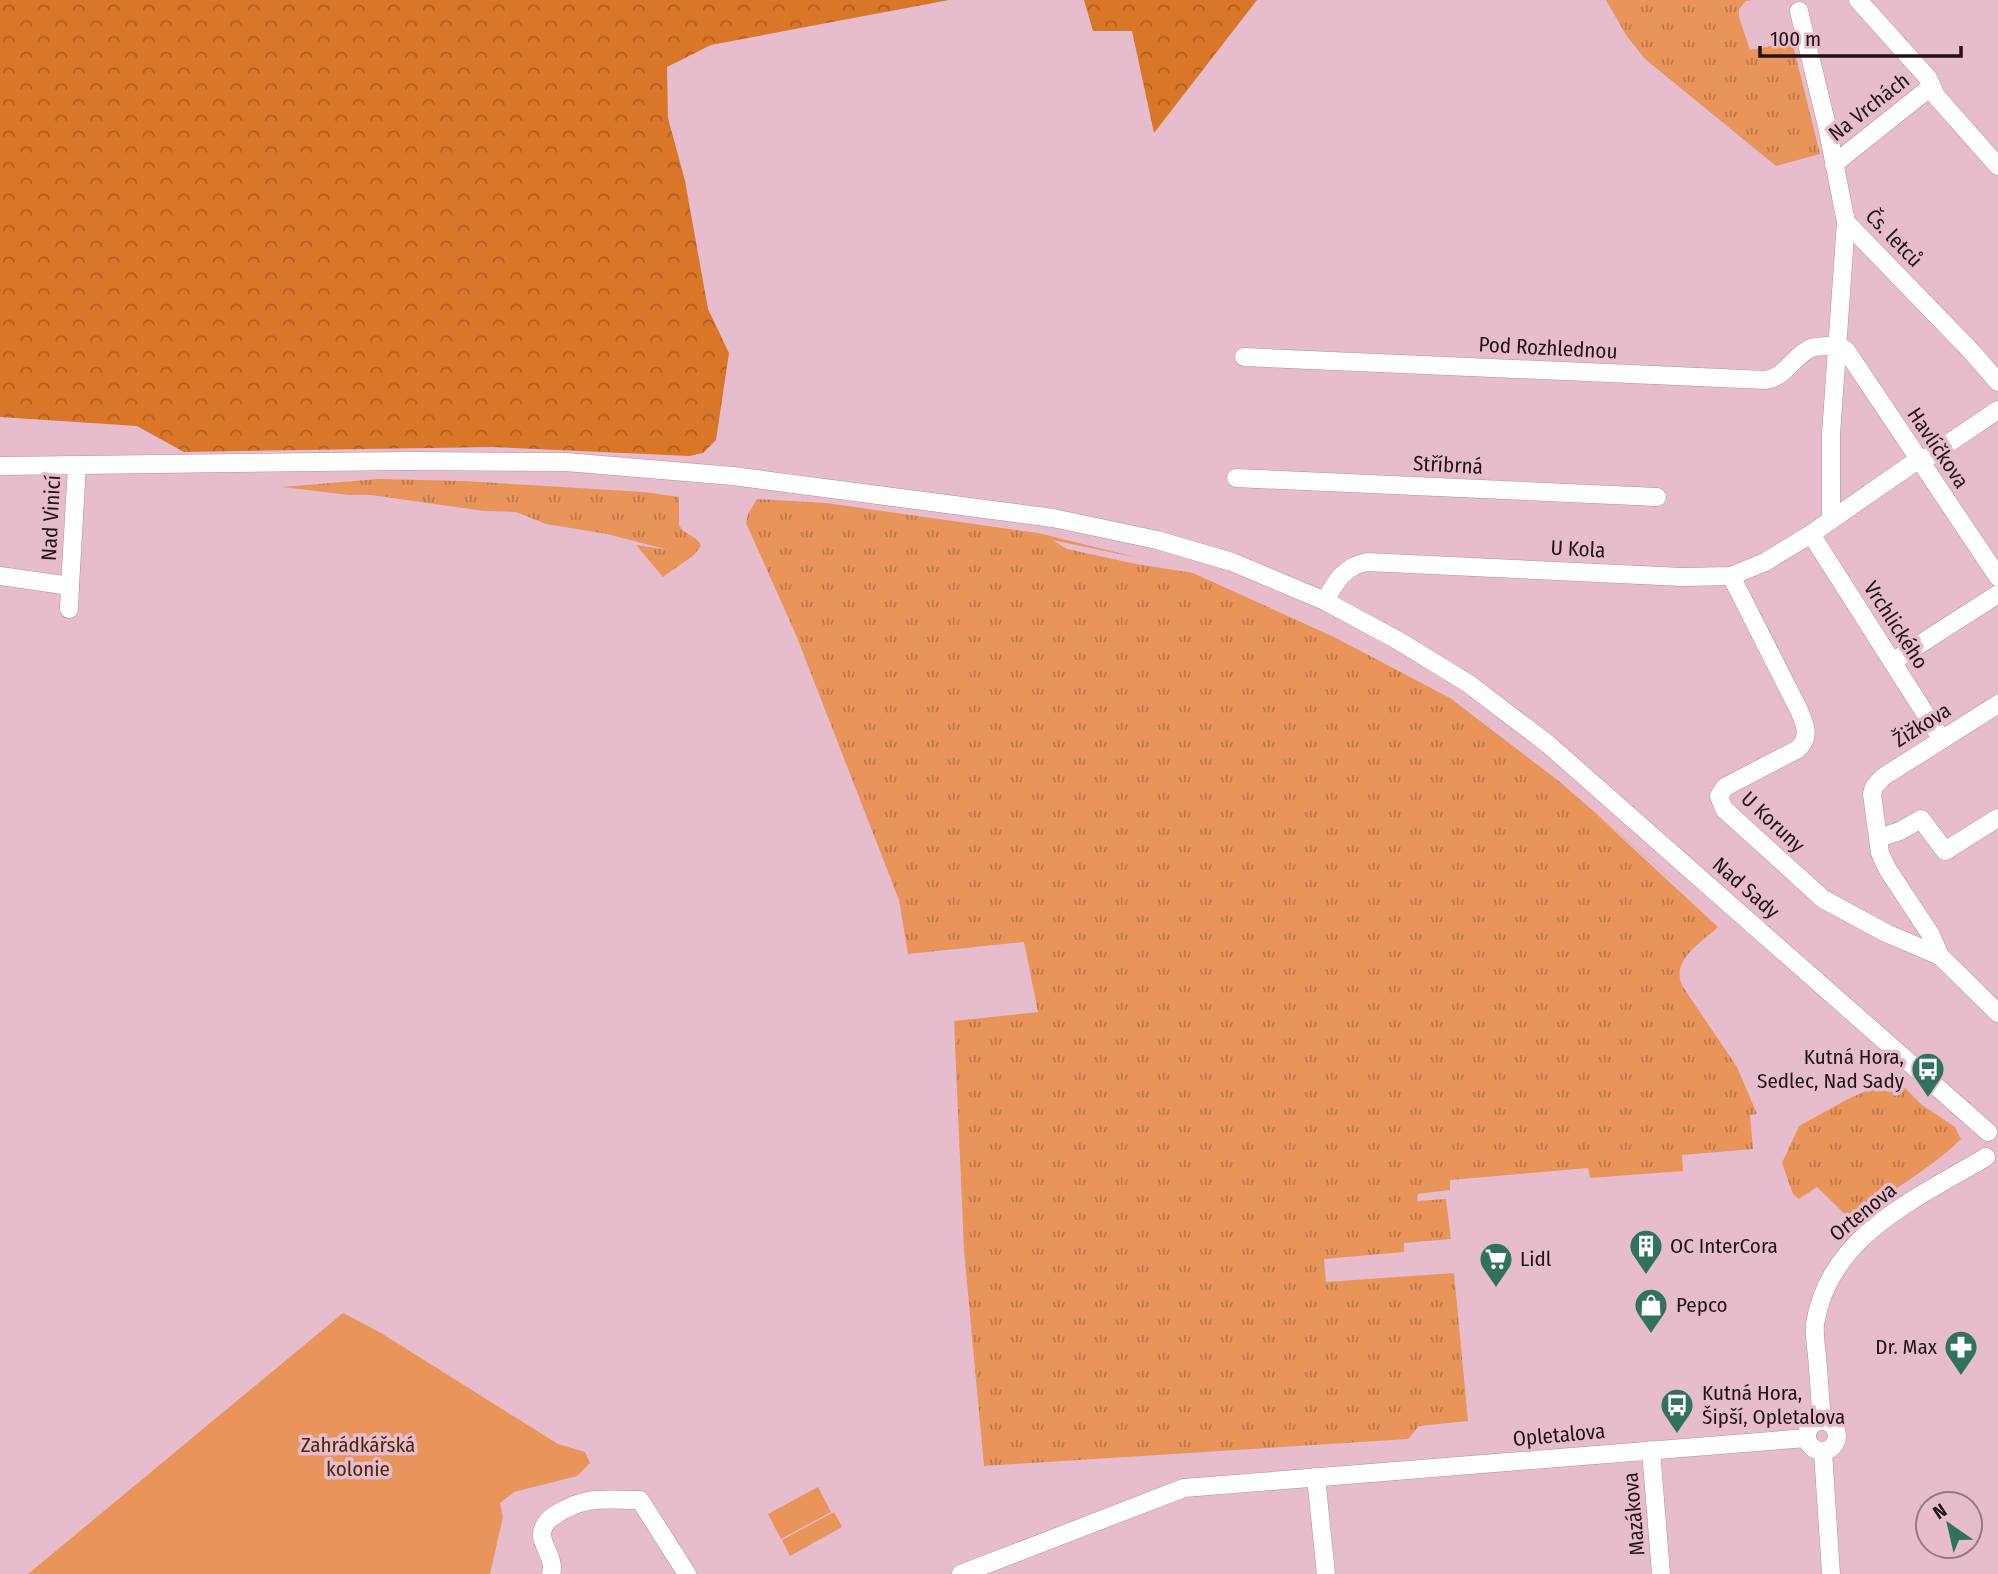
<svg xmlns="http://www.w3.org/2000/svg" width="1998" height="1574" font-family="'Fira Sans Condensed',sans-serif">
  <style>
    .grass { fill: url(#grass-tufts) }
    .forest { fill: url(#forest-crowns) }
    .garden { fill: #e8945b }
    .lines { fill: none; stroke-linecap: round; stroke-linejoin: round }
    .minor-casing { stroke: #b48d9c; stroke-width: 19 }
    .minor { stroke: #fff; stroke-width: 18 }
    .labels { text-anchor: middle; dominant-baseline: central; stroke-width: 7; stroke-linejoin: round; paint-order: stroke }
    .street-label { font-size: 21px; fill: #211218; stroke: #e7bdcd }
    .poi-label { font-size: 21px; fill: #211218; stroke: #e7bdcd; text-anchor: start }
    .park-label { font-size: 21px; fill: #4f2809; stroke: #e7bdcd }
  </style>
  <defs>
    <pattern id="grass-tufts" width="24" height="20" patternUnits="userSpaceOnUse" patternTransform="scale(1.75)"><rect width="24" height="20" fill="#e8945b"/><path d="M3 7l-1-3M5 7V3M7 7l1-3M15 17l-1-3M17 17v-4M19 17l1-3" fill="none" stroke="#bc774a"/></pattern>
    <pattern id="forest-crowns" width="20" height="18" patternUnits="userSpaceOnUse" patternTransform="scale(1.75)"><rect width="20" height="18" fill="#d97628"/><path d="M2 6a3 3 0 1 1 6 0M12 15a3 3 0 1 1 6 0" fill="none" stroke="#b05f21"/></pattern>
  </defs>
  <rect width="100%" height="100%" fill="#e7bdcd"/>
  <!-- grass -->
  <g class="grass">
    <polygon points="1606,0 1752,0 1746,1 1739,9 1739,17 1750,50 1772,46 1791,37 1820,154 1776,166 1645,59 1626,35"/>
    <path d="M379,479L464,481L644,492L679,497V525C684,535 697,535 701,546L694,555L663,577L636,545L669,550L607,534L546,524L516,512L484,511L371,495H349L282,487Z"/>
    <path d="M757,499L826,503L1038,533L1139,558L1052,540L1067,549L1136,564L1193,573L1334,637L1450,698L1560,782L1718,920L1597,815L1718,927C1701,943 1669,961 1683,987L1737,1067L1757,1114L1750,1115L1753,1149L1682,1155L1683,1171L1590,1178L1588,1168L1450,1180V1190L1418,1194L1417,1201L1446,1199L1451,1239L1404,1243V1252L1324,1259L1326,1282L1454,1273L1468,1421L1419,1426L1408,1439L984,1466L964,1250L954,1021L1038,1012L1024,942L908,954L899,900L796,635L746,523L748,514Z"/>
    <path d="M1895,1078L1922,1105L1955,1127L1961,1139C1937,1163 1909,1179 1882,1199C1872,1206 1862,1217 1851,1220L1817,1187L1799,1199L1793,1194L1782,1163L1799,1126L1848,1099Z"/>
  </g>
  <!-- forest -->
  <g class="forest">
    <polygon points="0,0 949,0 711,45 667,67 668,118 685,181 708,309 729,353 716,440 703,453 689,456 493,447 184,452 137,426 0,417"/>
    <polygon points="1084,0 1257,0 1154,133 1132,31 1093,31"/>
  </g>
  <!-- garden -->
  <g class="garden">
    <polygon points="343,1313 381,1333 558,1444 585,1452 590,1463 577,1476 514,1492 500,1503 503,1517 490,1574 28,1574"/>
    <polygon points="818,1487 831,1512 781,1539 768,1514"/>
    <polygon points="834,1512 842,1527 790,1556 782,1540"/>
  </g>
  <g class="lines">
    <defs>
      <g id="minor">
        <polyline points="1858,0 1928,78 1936,96 1998,166"/>
        <polyline points="1799,11 1827,126 1846,222 1972,352 1998,382"/>
        <polyline points="1834,164 1932,86"/>
        <polyline points="1839,346 1846,350 1998,577"/>
        <path d="M1244,357L1766,380C1787,376 1793,356 1811,348C1819,345 1830,346 1839,346"/>
        <polyline points="0,466 406,461 566,462 733,476 1053,518 1157,540 1232,562 1325,601 1399,641 1469,684 1549,745 1988,1132"/>
        <polyline points="1236,478 1657,497"/>
        <polyline points="1831,520 1831,434 1846,222"/>
        <polyline points="1811,534 1942,740"/>
        <polyline points="0,576 70,586 77,466"/>
        <path d="M1731,576L1799,710C1805,725 1811,736 1798,749L1725,787L1719,796L1724,809L1823,899L1886,933L1940,956"/>
        <path d="M1325,601C1336,581 1344,566 1367,562L1682,577L1731,576L1765,562L1811,534L1912,464L1927,458L1998,410"/>
        <polyline points="69,609 70,586"/>
        <polyline points="1892,662 1998,594"/>
        <polyline points="1998,704 1883,777 1874,787 1872,794 1880,853 1888,870 1931,935 1940,956 1998,1013"/>
        <polyline points="1879,838 1900,831 1921,819 1945,851 1998,818"/>
        <circle cx="1822" cy="1436" r="15"/>
        <path d="M1822,1421C1820,1399 1819,1378 1817,1356C1816,1346 1814,1334 1815,1324C1829,1235 1916,1199 1986,1157"/>
        <polyline points="1651,1450 1661,1574"/>
        <polyline points="1823,1452 1831,1574"/>
        <polyline points="1316,1477 1326,1574"/>
        <path d="M551,1574C555,1561 545,1550 542,1537C541,1528 547,1520 555,1515C586,1495 604,1500 640,1500L687,1574"/>
        <polyline points="961,1574 1184,1488 1807,1438"/>
      </g>
    </defs>
    <!-- minor casing -->
    <use href="#minor" class="minor-casing"/>
    <!-- minor -->
    <use href="#minor" class="minor"/>
  </g>
  <!-- icons -->
  <defs>
    <symbol id="bus-pin" viewBox="-11 -11 22 30"><path d="M0 17L-7.5 6A9.5 9.5 0 1 1 7.5 6Z" fill="#307160" stroke="#e7bdcd"/><path d="M-5-6H5V4H4V6H2V4H-2V6H-4V4H-5ZM-3.5-4V0h7V-4ZM-3.5 1.2v1.5H-2V1.2ZM2 1.2v1.5H3.5V1.2Z" fill="#fff"/></symbol>
    <symbol id="building-pin" viewBox="-11 -11 22 30"><path d="M0 17L-7.5 6A9.5 9.5 0 1 1 7.5 6Z" fill="#307160" stroke="#e7bdcd"/><path d="M-4-6H4V6H1V3H-1V6H-4ZM-2.5-4.3h1.7v1.8h-1.7ZM.8-4.3h1.7v1.8H.8ZM-2.5-1h1.7V.8h-1.7ZM.8-1h1.7V.8H.8Z" fill="#fff"/></symbol>
    <symbol id="supermarket-pin" viewBox="-11 -11 22 30"><path d="M0 17L-7.5 6A9.5 9.5 0 1 1 7.5 6Z" fill="#307160" stroke="#e7bdcd"/><path d="M-6-5.5h2.5l.6 2H6L4.5 2H-2.5L-4.4-4H-6ZM-1.5 3.2a1.3 1.3 0 1 0 .1 0ZM3 3.2a1.3 1.3 0 1 0 .1 0Z" fill="#fff"/></symbol>
    <symbol id="shop-pin" viewBox="-11 -11 22 30"><path d="M0 17L-7.5 6A9.5 9.5 0 1 1 7.5 6Z" fill="#307160" stroke="#e7bdcd"/><path d="M-5-2.5h2.3a2.7 3.5 0 0 1 5.4 0H5L5.5 6h-11ZM-1.5-2.5h3a1.5 2.3 0 0 0-3 0Z" fill="#fff"/></symbol>
    <symbol id="pharmacy-pin" viewBox="-11 -11 22 30"><path d="M0 17L-7.5 6A9.5 9.5 0 1 1 7.5 6Z" fill="#307160" stroke="#e7bdcd"/><path d="M-2-6h4v4h4v4h-4v4h-4v-4h-4v-4h4Z" fill="#fff"/></symbol>
  </defs>
  <g fill-rule="evenodd">
    <use href="#bus-pin" x="1909" y="1050" width="38" height="52"/>
    <use href="#building-pin" x="1627" y="1227" width="38" height="52"/>
    <use href="#supermarket-pin" x="1477" y="1240" width="38" height="52"/>
    <use href="#shop-pin" x="1632" y="1286" width="38" height="52"/>
    <use href="#pharmacy-pin" x="1942" y="1328" width="38" height="52"/>
    <use href="#bus-pin" x="1658" y="1386" width="38" height="52"/>
  </g>
  <g class="labels">
    <!-- street labels -->
    <g class="street-label">
      <text transform="translate(1869 107) rotate(-38)">Na Vrchách</text>
      <text transform="translate(1894 238) rotate(46)">Čs. letců</text>
      <text transform="translate(1548 348) rotate(3)">Pod Rozhlednou</text>
      <text transform="translate(1938 448) rotate(56)">Havlíčkova</text>
      <text transform="translate(1448 465) rotate(3)">Stříbrná</text>
      <text transform="translate(51 518) rotate(-87)">Nad Vinicí</text>
      <text transform="translate(1578 549) rotate(3)">U Kola</text>
      <text transform="translate(1896 625) rotate(57)">Vrchlického</text>
      <text transform="translate(1922 725) rotate(-32)">Žižkova</text>
      <text transform="translate(1773 822) rotate(43)">U Koruny</text>
      <text transform="translate(1746 888) rotate(41)">Nad Sady</text>
      <text transform="translate(1863 1212) rotate(-39)">Ortenova</text>
      <text transform="translate(1559 1435) rotate(-5)">Opletalova</text>
      <text transform="translate(1634 1514) rotate(-95)">Mazákova</text>
    </g>
    <!-- poi labels -->
    <g class="poi-label">
      <text x="1904" y="1057" text-anchor="end">Kutná Hora,<tspan x="1904" dy="24">Sedlec, Nad Sady</tspan></text>
      <text x="1670" y="1246">OC InterCora</text>
      <text x="1520" y="1259">Lidl</text>
      <text x="1676" y="1305">Pepco</text>
      <text x="1937" y="1347" text-anchor="end">Dr. Max</text>
      <text x="1702" y="1393">Kutná Hora,<tspan x="1702" dy="24">Šipší, Opletalova</tspan></text>
    </g>
    <!-- park labels -->
    <g class="park-label">
      <text x="358" y="1445">Zahrádkářská<tspan x="358" dy="24">kolonie</tspan></text>
    </g>
  </g>
  <!-- north arrow -->
  <g transform="translate(1949 1525) rotate(326)"><circle r="33" fill="#e7bdcd" stroke="#987985" stroke-width="2"/>
  <path d="M0-5L12 26L0 18L-12 26Z" fill="#307160"/>
  <text y="-10" font-size="19" font-weight="bold" text-anchor="middle" fill="#211218">N</text>
  </g>
  <!-- scale -->
  <path d="M1760 46v10h201v-10" fill="none" stroke="#211218" stroke-width="3.5"/>
  <text x="1770" y="46" font-size="21" fill="#211218" stroke="#e7bdcd" stroke-width="5" paint-order="stroke">100 m</text>
</svg>
